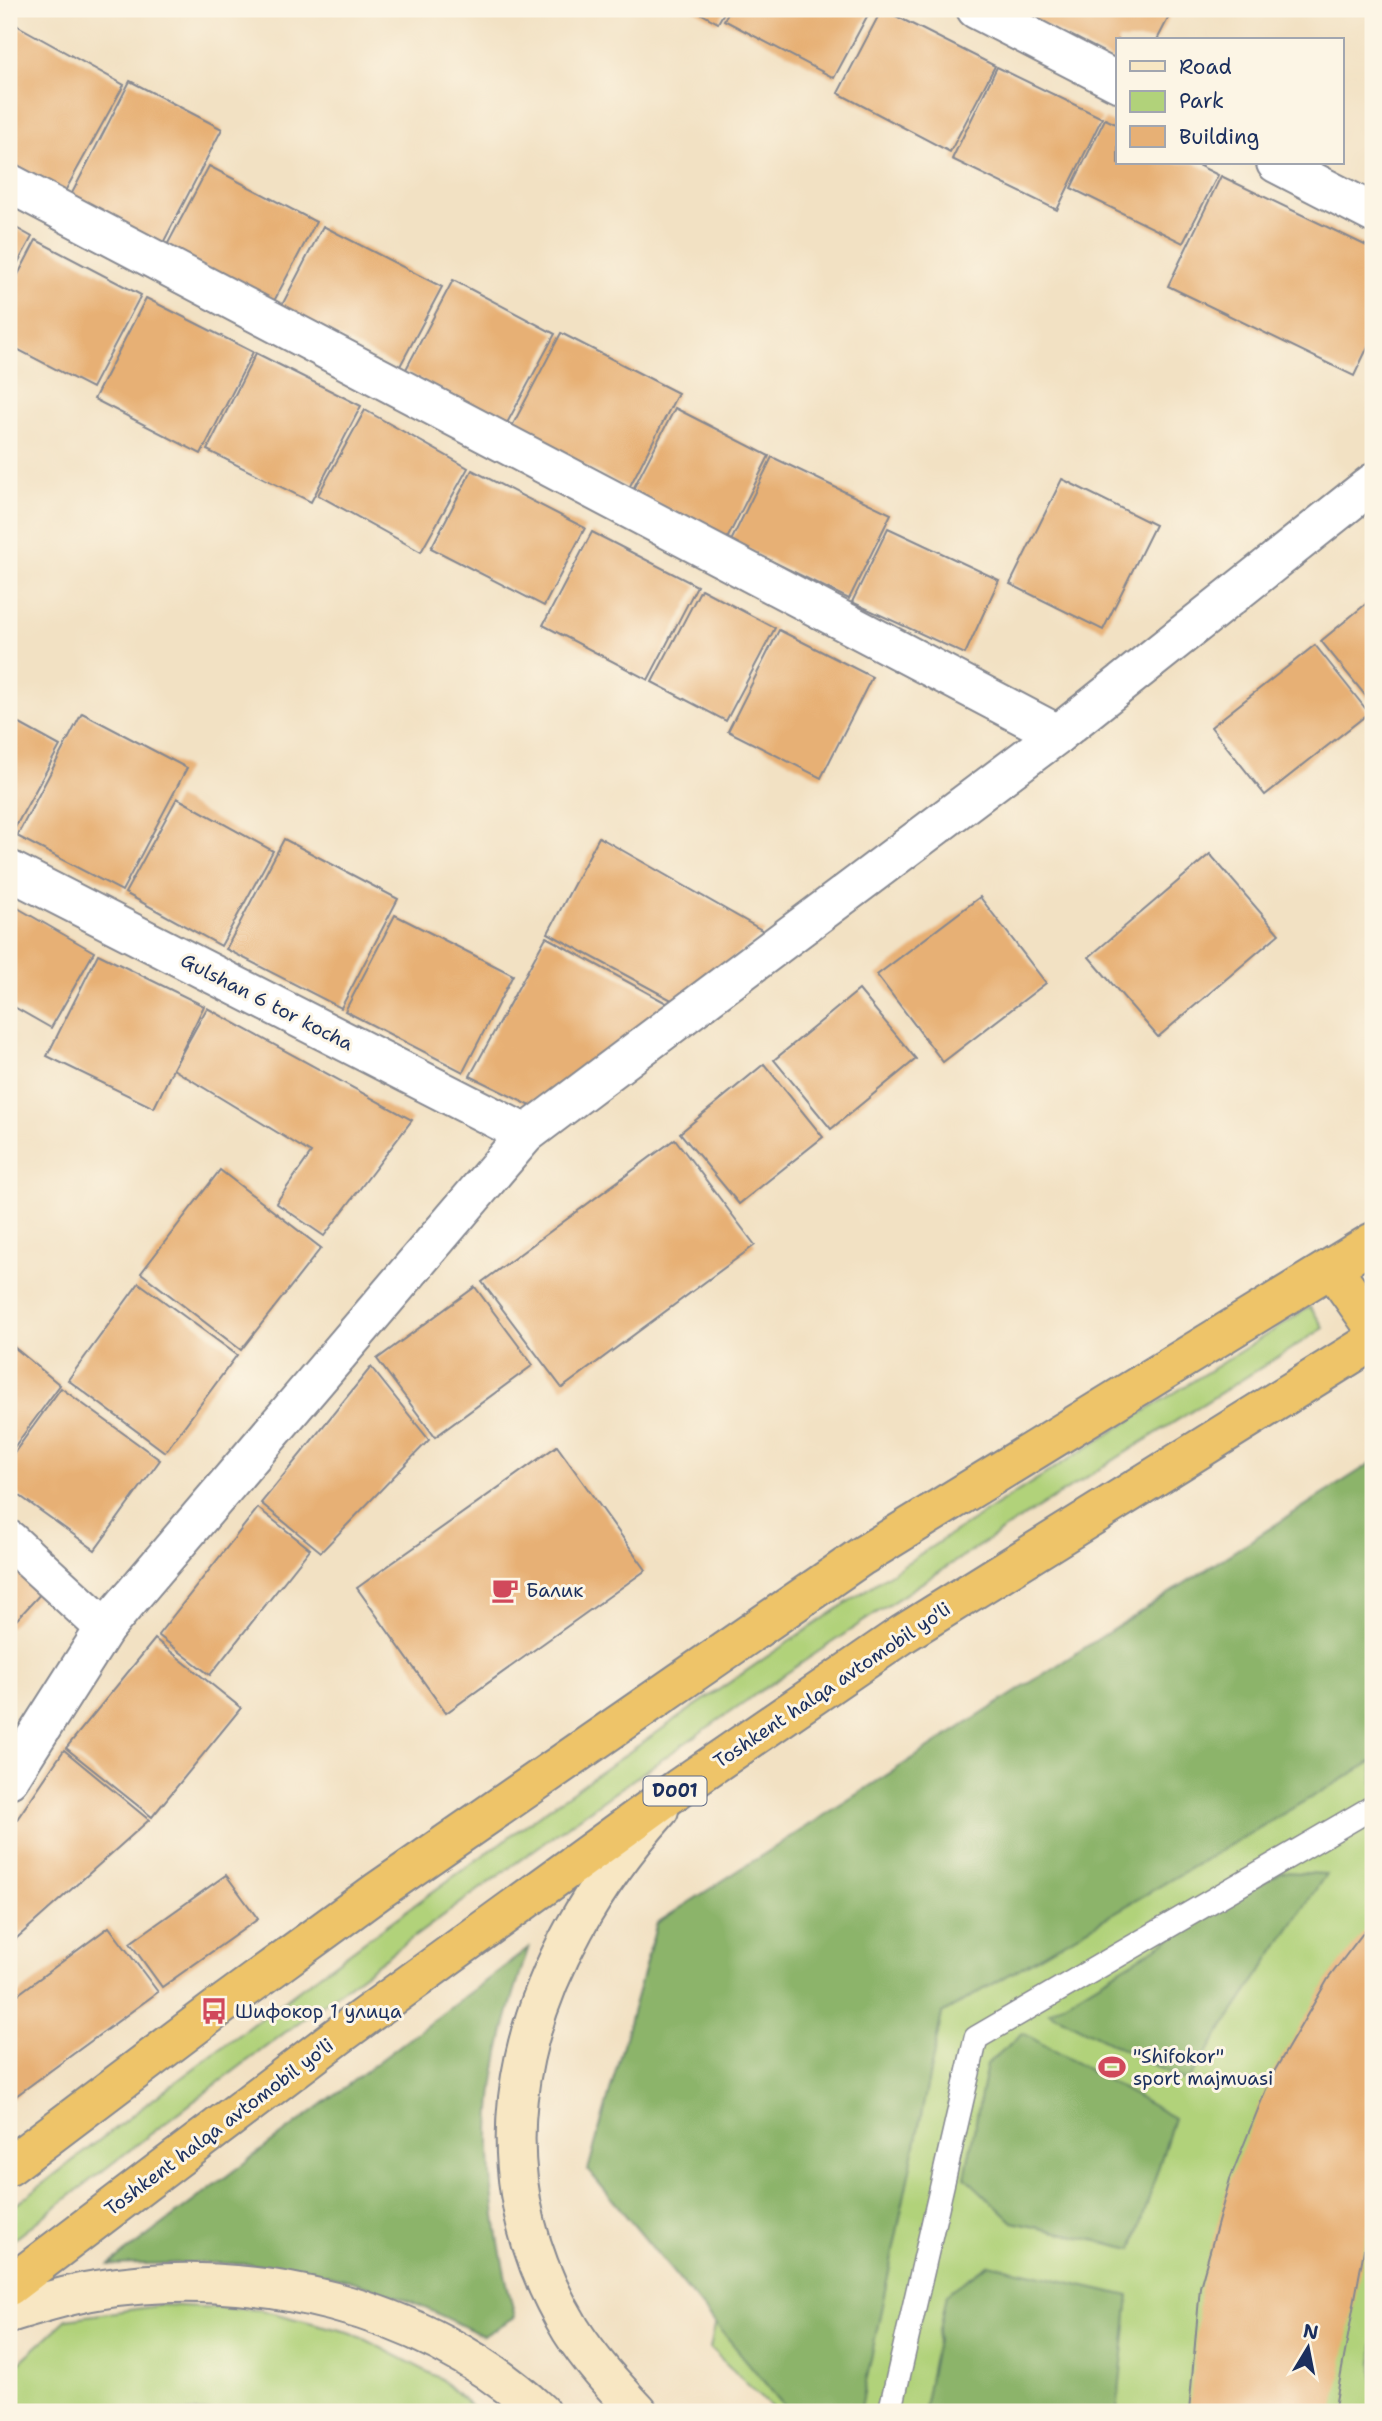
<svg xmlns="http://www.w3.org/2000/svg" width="1382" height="2421" font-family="'Shantell Sans',sans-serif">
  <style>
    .green { fill: #b1d27a; stroke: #66806c; stroke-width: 2 }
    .forest { fill: #8cb46a; stroke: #547264; stroke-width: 2 }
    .building { fill: #e7b075 }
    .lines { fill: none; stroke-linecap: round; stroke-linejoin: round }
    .lane-casing { stroke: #868890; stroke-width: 26 }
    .street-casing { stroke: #868890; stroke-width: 42 }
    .secondary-casing { stroke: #868890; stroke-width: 42 }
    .highway-casing { stroke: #868890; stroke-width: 42 }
    .lane { stroke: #fff; stroke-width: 23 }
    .street { stroke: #fff; stroke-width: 38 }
    .secondary { stroke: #f8e7c3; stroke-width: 38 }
    .highway { stroke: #eec469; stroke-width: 38 }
    .labels { text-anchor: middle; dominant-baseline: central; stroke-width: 6; stroke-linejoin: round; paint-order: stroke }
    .shield { fill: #fcf5e5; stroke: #5e6a86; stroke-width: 2 }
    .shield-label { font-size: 18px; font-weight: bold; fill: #1b2f5e }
    .street-label { font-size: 19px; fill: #1b2f5e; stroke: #fcf5e5 }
    .poi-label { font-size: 19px; fill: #1b2f5e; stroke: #fcf5e5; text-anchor: start }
  </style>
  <rect width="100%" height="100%" fill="#fcf5e5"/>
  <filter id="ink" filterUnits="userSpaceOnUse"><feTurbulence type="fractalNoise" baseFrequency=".0143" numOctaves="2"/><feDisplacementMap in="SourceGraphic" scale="14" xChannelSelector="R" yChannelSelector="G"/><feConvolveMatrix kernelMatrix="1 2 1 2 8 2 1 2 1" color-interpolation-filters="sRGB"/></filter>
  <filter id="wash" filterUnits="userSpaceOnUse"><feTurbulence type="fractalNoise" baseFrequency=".00686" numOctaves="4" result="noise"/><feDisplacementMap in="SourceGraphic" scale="28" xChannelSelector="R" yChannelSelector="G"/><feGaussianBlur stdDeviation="1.57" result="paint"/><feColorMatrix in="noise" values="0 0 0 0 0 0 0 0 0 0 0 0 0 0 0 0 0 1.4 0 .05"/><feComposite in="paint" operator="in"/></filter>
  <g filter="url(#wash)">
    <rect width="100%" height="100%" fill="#f2e1c3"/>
    <!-- green -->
    <g class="green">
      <path d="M1310,1307L1324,1328C1165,1428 1005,1527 849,1631C561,1824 282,2031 9,2243V2210C275,2003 548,1804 827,1616C985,1509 1149,1410 1310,1307Z"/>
      <polygon points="1373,1761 1373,2412 776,2412 710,2348 760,2120"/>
      <polygon points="163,2305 261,2310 352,2333 440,2378 477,2412 9,2412 9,2372 67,2319"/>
    </g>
    <!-- forest -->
    <g class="forest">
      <polygon points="1373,1462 1373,1761 942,2014 860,2412 789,2412 588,2170 657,1923"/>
      <polygon points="1281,1872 1326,1874 1187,2082 1049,2012"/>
      <path d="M528,1949C513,1995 499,2041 493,2089C484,2166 496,2242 515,2317L483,2336C426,2307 367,2280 302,2270C239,2260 174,2263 109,2265Z"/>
      <polygon points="1023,2033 1174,2118 1133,2249 1013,2222 965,2177 987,2064"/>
      <polygon points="989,2264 1129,2296 1117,2412 923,2412 946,2294"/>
    </g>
    <g id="blocks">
      <!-- building -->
      <g class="building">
        <polygon points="693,9 726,9 718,23"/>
        <polygon points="730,9 871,9 834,78 724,20"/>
        <polygon points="882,9 995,66 950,152 838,93"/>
        <polygon points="1014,9 1173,9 1157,40 1118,40 1118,63"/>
        <polygon points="9,21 124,85 64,193 9,162"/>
        <polygon points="997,67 1102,118 1057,210 952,159"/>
        <polygon points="130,81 222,129 162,245 70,197"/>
        <polygon points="1105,119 1118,125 1118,163 1194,163 1218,175 1183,243 1071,188"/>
        <polygon points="209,166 316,222 273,303 166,247"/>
        <polygon points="1221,176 1373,249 1373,336 1354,376 1168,286"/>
        <polygon points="9,224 32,237 9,279"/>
        <polygon points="323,226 442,287 399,368 281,307"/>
        <polygon points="36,240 141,295 92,388 9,345 9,292"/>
        <polygon points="453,280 555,334 506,425 405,371"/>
        <polygon points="146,298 253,352 201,454 94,399"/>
        <polygon points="561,333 678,393 629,488 511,428"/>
        <polygon points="256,353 361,406 311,502 207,450"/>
        <polygon points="675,408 769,456 727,539 632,491"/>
        <polygon points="365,410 468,468 421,552 318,495"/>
        <polygon points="772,457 891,514 849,599 731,541"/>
        <polygon points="472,470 585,528 544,606 431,548"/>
        <polygon points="1062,479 1155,525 1103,630 1010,584"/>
        <polygon points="888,528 999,580 965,654 852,602"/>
        <polygon points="592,532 697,586 648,680 543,625"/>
        <polygon points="701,589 775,628 726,721 652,682"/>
        <polygon points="1373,598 1373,705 1321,641"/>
        <polygon points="779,630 872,677 821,778 728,731"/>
        <polygon points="1315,645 1369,713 1265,795 1211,727"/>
        <polygon points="82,713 187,768 122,891 17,836"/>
        <polygon points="9,718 60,746 12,833 9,831"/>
        <polygon points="177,798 273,851 221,946 125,893"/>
        <polygon points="599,837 765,932 677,1003 548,933"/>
        <polygon points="284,839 398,899 341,1008 226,949"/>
        <polygon points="1210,854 1279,934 1158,1037 1089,957"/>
        <polygon points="980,897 1046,983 943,1062 877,975"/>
        <polygon points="9,903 94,952 51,1028 9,1004"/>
        <polygon points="395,915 513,975 463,1072 345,1011"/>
        <polygon points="546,937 670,1005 539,1110 470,1076"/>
        <polygon points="98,954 204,1006 154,1108 47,1056"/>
        <polygon points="859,990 916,1059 831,1129 774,1060"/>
        <polygon points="207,1008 412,1120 324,1236 276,1203 311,1153 173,1069"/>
        <polygon points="764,1064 823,1137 739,1204 680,1133"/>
        <polygon points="675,1139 755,1245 562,1388 482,1282"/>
        <polygon points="220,1170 321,1248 241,1350 141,1273"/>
        <polygon points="139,1283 237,1355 165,1452 68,1380"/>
        <polygon points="475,1287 533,1365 435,1437 377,1359"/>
        <polygon points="9,1343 60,1385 9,1454"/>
        <polygon points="371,1367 429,1440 321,1552 261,1503"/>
        <polygon points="61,1388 160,1460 95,1550 9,1488 9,1460"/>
        <polygon points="557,1446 646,1570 446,1713 357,1588"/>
        <polygon points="258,1508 310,1549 210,1675 158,1635"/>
        <polygon points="9,1558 44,1590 9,1628"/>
        <polygon points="155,1639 241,1708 152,1817 66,1748"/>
        <polygon points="64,1750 149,1820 9,1945 9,1831"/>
        <polygon points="226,1875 258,1919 162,1987 130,1943"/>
        <polygon points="1373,1920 1373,2201 1334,2412 1189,2412 1200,2287 1230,2179 1271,2077 1328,1979"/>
        <polygon points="109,1927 158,1992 9,2101 9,2001"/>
      </g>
    </g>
  </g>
  <g filter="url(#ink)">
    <use href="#blocks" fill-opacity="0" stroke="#868890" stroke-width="2"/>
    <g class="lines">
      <defs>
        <polyline id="lane" points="890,2412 976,2038 1373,1807"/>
        <g id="street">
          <polyline points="976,9 1118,82"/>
          <polyline points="1276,163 1373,213"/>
          <polyline points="9,183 1058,734"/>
          <polyline points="9,870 526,1134"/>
          <polyline points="9,1540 105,1628"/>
          <polyline points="9,1779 105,1628 526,1134 1058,734 1373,483"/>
        </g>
        <g id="secondary">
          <path d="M9,2313C38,2304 66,2295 97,2290C250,2265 425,2305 540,2412"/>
          <path d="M638,2412C614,2386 590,2360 571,2330C461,2149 528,1958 659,1810"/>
        </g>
        <g id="highway">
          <polyline points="1332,1268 1373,1326"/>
          <polyline points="9,2166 214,2011 378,1891 862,1556 1373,1242"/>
          <polyline points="9,2286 338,2036 679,1788 903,1634 1373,1341"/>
        </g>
      </defs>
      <!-- lane casing -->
      <use href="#lane" class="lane-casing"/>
      <!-- street casing -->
      <use href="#street" class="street-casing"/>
      <!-- secondary casing -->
      <use href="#secondary" class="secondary-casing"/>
      <!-- highway casing -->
      <use href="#highway" class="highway-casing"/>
      <!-- lane -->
      <use href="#lane" class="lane"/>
      <!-- street -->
      <use href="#street" class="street"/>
      <!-- secondary -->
      <use href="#secondary" class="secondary"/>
      <!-- highway -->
      <use href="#highway" class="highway"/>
    </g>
  </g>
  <!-- icons -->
  <defs>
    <symbol id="cafe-bare" viewBox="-9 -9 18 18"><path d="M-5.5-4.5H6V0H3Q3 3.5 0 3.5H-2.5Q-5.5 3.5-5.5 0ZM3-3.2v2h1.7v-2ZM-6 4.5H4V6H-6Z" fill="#d1495b" stroke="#fcf5e5" stroke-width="2.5" paint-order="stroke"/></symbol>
    <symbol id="bus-bare" viewBox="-9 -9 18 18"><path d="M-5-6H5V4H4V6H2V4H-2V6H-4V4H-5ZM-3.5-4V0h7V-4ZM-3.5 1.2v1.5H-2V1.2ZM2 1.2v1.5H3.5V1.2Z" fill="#d1495b" stroke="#fcf5e5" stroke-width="2.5" paint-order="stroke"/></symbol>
    <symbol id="stadium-bare" viewBox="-9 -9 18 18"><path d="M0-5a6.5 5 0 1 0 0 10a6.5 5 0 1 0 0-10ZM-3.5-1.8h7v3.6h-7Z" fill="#d1495b" stroke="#fcf5e5" stroke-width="2.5" paint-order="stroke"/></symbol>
  </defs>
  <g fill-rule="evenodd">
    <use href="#cafe-bare" x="486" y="1571" width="38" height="38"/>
    <use href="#bus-bare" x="195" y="1992" width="38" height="38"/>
    <use href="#stadium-bare" x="1093" y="2048" width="38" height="38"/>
  </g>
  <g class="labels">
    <!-- shield labels -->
    <rect class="shield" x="643.5" y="1776.5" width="63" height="29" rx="5"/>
    <g class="shield-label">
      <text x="675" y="1791">D001</text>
    </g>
    <!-- street labels -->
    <g class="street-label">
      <text transform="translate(267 1002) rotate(27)">Gulshan 6 tor kocha</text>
      <text transform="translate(832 1685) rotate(-34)">Toshkent halqa avtomobil yo'li</text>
      <text transform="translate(219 2127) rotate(-37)">Toshkent halqa avtomobil yo'li</text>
    </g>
    <!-- poi labels -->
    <g class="poi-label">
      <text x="526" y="1590">Балик</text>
      <text x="235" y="2011">Шифокор 1 улица</text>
      <text x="1133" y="2056">"Shifokor"<tspan x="1133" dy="22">sport majmuasi</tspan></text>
    </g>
  </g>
  <!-- margin -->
  <rect width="1382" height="2421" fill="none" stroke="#fcf5e5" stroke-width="35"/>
  <!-- legend -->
  <rect x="1116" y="38" width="228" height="126" fill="#fcf5e5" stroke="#a2a6af" stroke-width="2"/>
  <rect x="1130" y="61" width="35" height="10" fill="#f8e7c3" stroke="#a2a6af" stroke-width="2"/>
  <text x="1179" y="74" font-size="21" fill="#1b2f5e">Road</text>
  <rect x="1130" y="91" width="35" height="21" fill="#b1d27a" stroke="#a2a6af" stroke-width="2"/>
  <text x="1179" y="108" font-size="21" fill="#1b2f5e">Park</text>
  <rect x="1130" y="126" width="35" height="21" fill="#e7b075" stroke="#a2a6af" stroke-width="2"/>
  <text x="1179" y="144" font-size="21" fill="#1b2f5e">Building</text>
  <!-- north arrow -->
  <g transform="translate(1308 2348) rotate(10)" stroke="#fcf5e5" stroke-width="5" paint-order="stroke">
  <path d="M0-5L12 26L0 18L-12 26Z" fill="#1b2f5e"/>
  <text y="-10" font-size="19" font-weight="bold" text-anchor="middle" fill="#1b2f5e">N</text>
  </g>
</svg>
